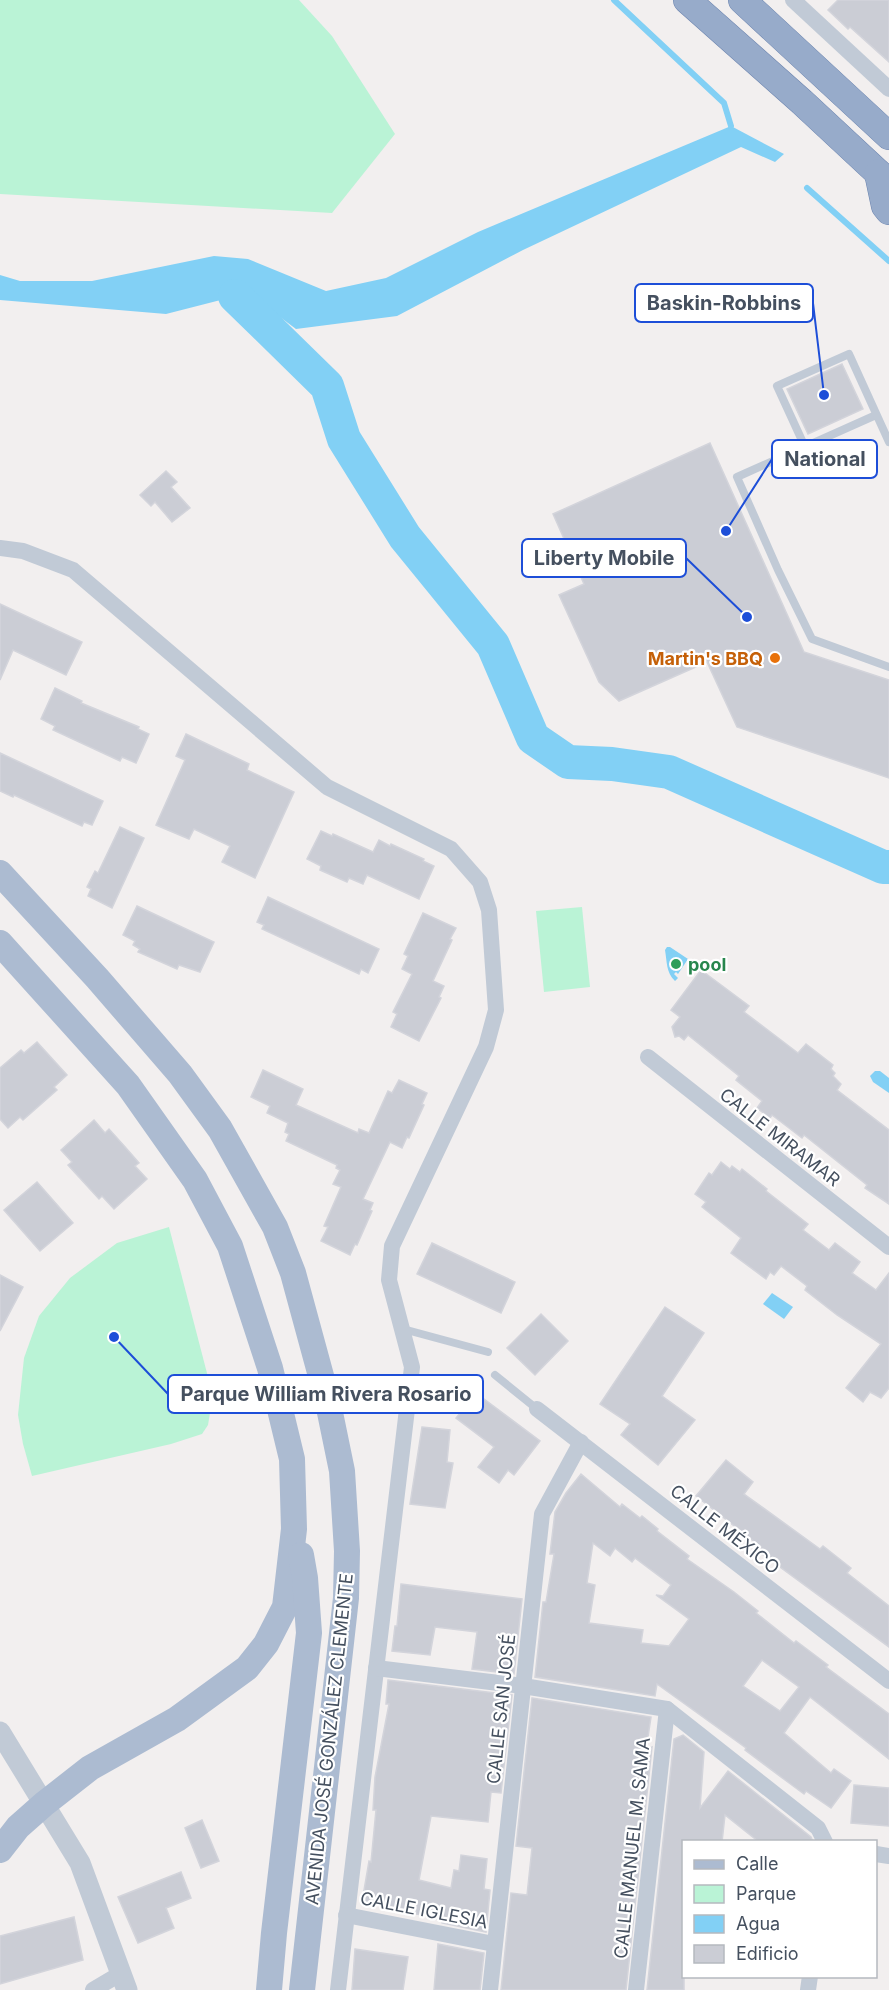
<svg xmlns="http://www.w3.org/2000/svg" width="889" height="1990" font-family="Inter,sans-serif">
  <style>
    .green { fill: #baf3d6 }
    .water { fill: #82d0f5 }
    .lines { fill: none; stroke-linecap: round; stroke-linejoin: round }
    .stream { stroke: #82d0f5; stroke-width: 6 }
    .river { stroke: #82d0f5; stroke-width: 34 }
    .building { fill: #cbcdd5; stroke: #d3d4db; stroke-width: 1.5; fill-rule: evenodd }
    .trunk-casing { stroke: #6d85af; stroke-width: 28 }
    .service { stroke: #c1cad6; stroke-width: 8 }
    .minor { stroke: #c1cad6; stroke-width: 16 }
    .tertiary { stroke: #c1cad6; stroke-width: 21 }
    .primary { stroke: #acbbd1; stroke-width: 26 }
    .trunk { stroke: #97abca; stroke-width: 27 }
    .food-dot { fill: #e8710a; stroke: #fff; stroke-width: 2 }
    .leisure-dot { fill: #2e9e5b; stroke: #fff; stroke-width: 2 }
    .labels { text-anchor: middle; dominant-baseline: central; stroke-width: 4.5; stroke-linejoin: round; paint-order: stroke }
    .food-label { font-size: 18px; font-weight: bold; fill: #c56008; stroke: #fff; text-anchor: end }
    .leisure-label { font-size: 18px; font-weight: bold; fill: #27864d; stroke: #fff; text-anchor: start }
    .street-label { font-size: 18px; fill: #45505f; stroke: #fff }
    .leader { fill: none; stroke: #1d4ed8; stroke-width: 2 }
    .callout-dot { fill: #1d4ed8; stroke: #fff; stroke-width: 2 }
    .callout { fill: #fff; stroke: #1d4ed8; stroke-width: 2 }
    .callout-label { font-size: 20px; text-anchor: middle; font-weight: bold; fill: #45505f }
  </style>
  <rect width="100%" height="100%" fill="#f2efef"/>
  <!-- green -->
  <g class="green">
    <polygon points="0,0 299,0 332,36 395,134 332,213 0,194"/>
    <polygon points="582,907 590,987 544,992 536,911"/>
    <polygon points="169,1227 208,1377 210,1413 208,1425 202,1434 171,1444 32,1476 23,1444 18,1415 24,1358 39,1316 70,1278 117,1243"/>
  </g>
  <!-- water -->
  <g class="water">
    <polygon points="731,126 784,154 775,162 741,147 523,250 397,316 296,329 248,293 166,314 0,300 0,275 20,281 92,281 214,256 248,259 326,291 386,278 478,232"/>
    <path d="M667,947H670L688,959L678,974L676,972L674,974L678,978L675,981C666,973 667,961 665,950Z"/>
    <polygon points="875,1071 880,1071 889,1078 889,1093 873,1082 870,1076"/>
    <polygon points="772,1293 793,1307 784,1319 763,1304"/>
  </g>
  <g class="lines">
    <!-- stream -->
    <g class="stream">
      <polyline points="614,0 724,103 731,126"/>
      <polyline points="807,188 889,261"/>
    </g>
    <!-- river -->
    <polyline class="river" points="235,296 327,386 344,439 405,537 493,645 533,738 568,762 612,764 669,772 883,867 889,867"/>
  </g>
  <!-- building -->
  <g class="building">
    <polygon points="838,0 889,0 889,62 850,27 848,29 828,10"/>
    <polygon points="842,364 863,409 808,434 787,389"/>
    <polygon points="710,443 804,652 889,680 889,778 737,727 707,662 619,701 599,682 559,595 584,584 553,514"/>
    <polygon points="166,471 177,482 171,487 190,508 172,522 155,502 151,506 140,495"/>
    <polygon points="0,604 82,642 66,675 13,650 0,680"/>
    <polygon points="55,688 82,701 81,703 139,727 138,729 149,734 136,763 122,757 120,761 53,730 55,726 41,719"/>
    <polygon points="186,734 249,764 247,770 294,792 255,878 222,862 230,846 194,829 189,839 156,825 185,760 176,756"/>
    <polygon points="0,753 103,801 92,825 84,822 82,826 14,795 13,797 0,791"/>
    <polygon points="120,827 144,838 112,908 88,896 91,889 87,887 95,871 98,873"/>
    <polygon points="321,831 332,836 333,834 373,852 379,840 390,846 391,844 424,859 423,861 434,866 419,899 367,875 363,884 349,878 347,882 320,870 321,866 307,859"/>
    <polygon points="268,897 379,949 368,973 361,969 359,974 262,929 264,925 257,922"/>
    <polygon points="137,906 214,942 200,972 179,965 177,969 138,952 140,949 133,945 135,941 123,935"/>
    <polygon points="423,913 456,928 450,939 452,940 433,981 444,986 439,997 441,998 419,1041 391,1027 397,1014 393,1012 412,974 402,969 408,956 404,954"/>
    <polygon points="701,970 749,1006 744,1012 798,1053 806,1044 833,1065 831,1069 835,1073 833,1076 841,1084 837,1090 889,1130 889,1204 865,1188 867,1185 804,1135 802,1138 772,1115 770,1118 757,1108 762,1101 736,1080 739,1076 688,1035 684,1040 679,1036 675,1037 672,1027 680,1017 671,1010"/>
    <polygon points="37,1042 67,1075 54,1087 57,1090 23,1120 20,1117 8,1128 0,1119 0,1068 21,1050 24,1053"/>
    <polygon points="263,1070 303,1089 296,1105 358,1133 359,1129 369,1133 388,1091 392,1093 399,1080 427,1093 422,1104 424,1105 409,1138 407,1137 402,1148 390,1142 363,1199 373,1203 370,1210 372,1211 357,1245 355,1244 350,1255 321,1241 328,1227 324,1226 341,1187 333,1184 340,1170 336,1168 337,1165 286,1141 289,1134 285,1132 288,1123 267,1113 270,1106 251,1097"/>
    <polygon points="94,1120 105,1133 109,1129 126,1148 139,1163 135,1166 147,1179 114,1209 102,1196 99,1199 68,1165 72,1162 61,1150"/>
    <polygon points="721,1162 730,1169 732,1166 740,1172 742,1169 767,1189 766,1191 808,1224 803,1230 829,1250 835,1243 860,1262 852,1273 876,1290 889,1273 889,1388 881,1398 870,1392 863,1402 846,1388 881,1344 837,1315 805,1290 807,1286 781,1266 774,1275 770,1272 766,1279 731,1253 741,1238 702,1207 706,1202 695,1194 709,1173 712,1175"/>
    <polygon points="37,1182 73,1223 40,1251 4,1210"/>
    <polygon points="432,1243 515,1282 501,1313 417,1274"/>
    <polygon points="0,1275 23,1287 0,1331"/>
    <polygon points="665,1307 704,1333 662,1396 695,1420 658,1465 621,1435 630,1424 600,1404"/>
    <polygon points="541,1314 568,1341 535,1375 507,1348"/>
    <polygon points="476,1393 540,1441 514,1475 508,1470 499,1483 478,1467 494,1447 456,1418"/>
    <polygon points="422,1427 450,1430 447,1462 453,1463 445,1508 410,1504"/>
    <polygon points="726,1460 753,1482 744,1494 820,1549 823,1546 851,1568 847,1573 889,1606 889,1647 758,1551 761,1547 696,1496"/>
    <path d="M581,1474L620,1507L622,1504L640,1518L642,1516L658,1529L657,1531L689,1556L687,1559L734,1592L758,1611L756,1613L794,1643L796,1641L828,1665L826,1667L889,1714V1759L810,1697L784,1733L831,1773L834,1769L851,1781L831,1808L806,1791L804,1794L785,1780L745,1750L746,1748L657,1684L655,1696L535,1677L543,1602H546L554,1554H550L555,1512L566,1493ZM593,1543L610,1556L615,1548L632,1562L635,1558L671,1585L663,1596L656,1595L689,1619L669,1646L641,1643L643,1630L589,1623L595,1585L587,1583ZM762,1660L799,1687L780,1711L743,1686Z"/>
    <polygon points="401,1584 522,1599 514,1674 472,1669 477,1632 435,1627 430,1655 392,1651 395,1626 397,1626"/>
    <polygon points="388,1680 512,1695 501,1793 491,1792 488,1822 431,1816 419,1880 451,1888 454,1870 459,1871 461,1855 487,1859 484,1889 490,1890 486,1932 442,1923 442,1920 416,1914 416,1911 362,1902 369,1861 371,1862 376,1810 373,1810 375,1777 389,1704 386,1704"/>
    <polygon points="532,1698 651,1717 646,1750 652,1747 626,1990 501,1990 511,1893 527,1895 532,1848 516,1846"/>
    <polygon points="683,1735 704,1752 700,1808 728,1771 811,1837 813,1842 759,1842 725,1815 722,1842 684,1842 684,1990 647,1990 674,1739"/>
    <polygon points="854,1785 889,1788 889,1826 851,1823"/>
    <polygon points="202,1820 219,1861 201,1868 185,1828"/>
    <polygon points="181,1872 191,1898 166,1908 174,1928 138,1943 118,1897"/>
    <polygon points="74,1917 83,1960 0,1984 0,1936"/>
    <polygon points="438,1944 484,1953 480,1990 434,1990"/>
    <polygon points="355,1949 408,1957 403,1990 352,1990"/>
  </g>
  <g class="lines">
    <defs>
      <g id="trunk">
        <polyline points="687,0 802,102 889,183"/>
        <polyline points="742,0 889,136"/>
        <polyline points="878,173 885,206 889,211"/>
      </g>
    </defs>
    <!-- trunk casing -->
    <use href="#trunk" class="trunk-casing"/>
    <!-- service -->
    <g class="service">
      <polyline points="876,415 737,477 778,570 812,639 889,667"/>
      <polyline points="805,447 777,386 849,354 889,442"/>
      <polyline points="403,1329 488,1352"/>
      <polyline points="495,1375 537,1409"/>
    </g>
    <!-- minor -->
    <g class="minor">
      <polyline points="793,0 889,89"/>
      <polyline points="0,548 23,551 73,570 327,787 451,849 480,882 489,910 496,1010 486,1047 392,1246 389,1280 412,1367 338,1990"/>
      <polyline points="648,1057 889,1247"/>
      <polyline points="537,1409 889,1681"/>
      <polyline points="376,1668 523,1686 667,1709 818,1828 825,1842"/>
      <polyline points="876,1854 889,1856"/>
      <polyline points="346,1915 494,1944"/>
      <polyline points="93,1990 120,1974"/>
      <polyline points="490,1990 542,1514 581,1442"/>
      <polyline points="636,1990 667,1709"/>
      <polyline points="808,1990 810,1976"/>
    </g>
    <!-- tertiary -->
    <polyline class="tertiary" points="0,1732 80,1863 127,1990"/>
    <!-- primary -->
    <g class="primary">
      <polyline points="0,873 97,978 180,1074 220,1129 275,1227 293,1273 327,1398 342,1471 347,1551 346,1598 302,1990"/>
      <polyline points="0,943 128,1085 195,1180 230,1246 270,1368 292,1459 294,1529 285,1607 266,1644 247,1668 177,1719 90,1768 44,1804 18,1827 0,1850"/>
      <polyline points="269,1990 274,1933 309,1633 305,1578 301,1555"/>
    </g>
    <!-- trunk -->
    <use href="#trunk" class="trunk"/>
  </g>
  <!-- markers -->
  <circle class="food-dot" cx="775" cy="658" r="6"/>
  <circle class="leisure-dot" cx="676" cy="964" r="6"/>
  <g class="labels">
    <!-- food labels -->
    <g class="food-label">
      <text x="763" y="658">Martin's BBQ</text>
    </g>
    <!-- leisure labels -->
    <g class="leisure-label">
      <text x="688" y="964">pool</text>
    </g>
    <!-- street labels -->
    <g class="street-label">
      <text transform="translate(780 1137) rotate(38)">CALLE MIRAMAR</text>
      <text transform="translate(725 1529) rotate(38)">CALLE MÉXICO</text>
      <text transform="translate(501 1709) rotate(-84)">CALLE SAN JOSÉ</text>
      <text transform="translate(329 1739) rotate(-84)">AVENIDA JOSÉ GONZÁLEZ CLEMENTE</text>
      <text transform="translate(632 1848) rotate(-84)">CALLE MANUEL M. SAMA</text>
      <text transform="translate(424 1910) rotate(11)">CALLE IGLESIA</text>
    </g>
  </g>
  <!-- callouts -->
  <path class="leader" d="M824 395L813 303M726 531L772 459M747 617L686 558M114 1337L168 1394"/>
  <g class="callout-dot">
    <circle cx="824" cy="395" r="6"/>
    <circle cx="726" cy="531" r="6"/>
    <circle cx="747" cy="617" r="6"/>
    <circle cx="114" cy="1337" r="6"/>
  </g>
  <g class="callout">
    <rect x="635" y="284" width="178" height="38" rx="6"/>
    <rect x="772" y="440" width="105" height="38" rx="6"/>
    <rect x="522" y="539" width="164" height="38" rx="6"/>
    <rect x="168" y="1375" width="315" height="38" rx="6"/>
  </g>
  <g class="callout-label">
    <text x="724" y="310">Baskin-Robbins</text>
    <text x="825" y="466">National</text>
    <text x="604" y="565">Liberty Mobile</text>
    <text x="326" y="1401">Parque William Rivera Rosario</text>
  </g>
  <!-- legend -->
  <rect x="682" y="1840" width="195" height="138" fill="#ffffff" stroke="#b5b9bf" stroke-width="1.5"/>
  <rect x="694" y="1860" width="30" height="9" fill="#acbbd1" stroke="#b5b9bf" stroke-width="1.5"/>
  <text x="736" y="1870" font-size="18" fill="#45505f">Calle</text>
  <rect x="694" y="1885" width="30" height="18" fill="#baf3d6" stroke="#b5b9bf" stroke-width="1.5"/>
  <text x="736" y="1900" font-size="18" fill="#45505f">Parque</text>
  <rect x="694" y="1915" width="30" height="18" fill="#82d0f5" stroke="#b5b9bf" stroke-width="1.5"/>
  <text x="736" y="1930" font-size="18" fill="#45505f">Agua</text>
  <rect x="694" y="1945" width="30" height="18" fill="#cbcdd5" stroke="#b5b9bf" stroke-width="1.5"/>
  <text x="736" y="1960" font-size="18" fill="#45505f">Edificio</text>
</svg>
